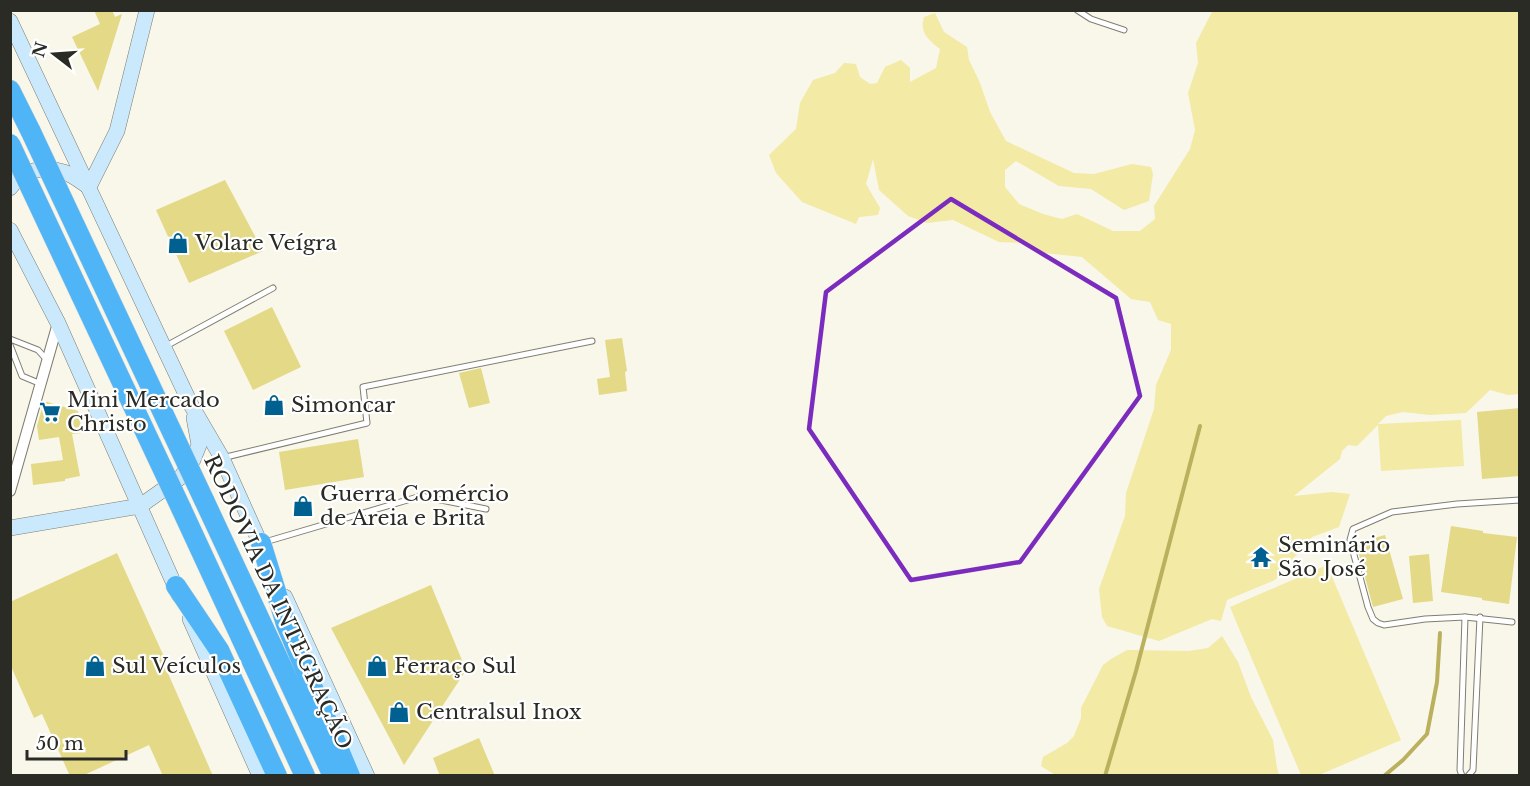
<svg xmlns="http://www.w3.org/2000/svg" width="1530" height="786" font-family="'Libre Baskerville',serif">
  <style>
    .green { fill: #f2eaa5 }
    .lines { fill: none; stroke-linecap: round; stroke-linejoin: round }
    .stream { stroke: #bab05e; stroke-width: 4 }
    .building { fill: #e3d986 }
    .lane-casing { stroke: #807e72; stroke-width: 7 }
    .street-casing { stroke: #807e72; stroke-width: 12 }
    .secondary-casing { stroke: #807e72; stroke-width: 16 }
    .highway-casing { stroke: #d9d9d8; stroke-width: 21 }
    .lane { stroke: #fff; stroke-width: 5 }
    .street { stroke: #fff; stroke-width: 10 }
    .secondary { stroke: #cae9fc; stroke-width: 15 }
    .highway { stroke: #50b5f6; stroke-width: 20 }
    .highway-bridge-casing { stroke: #d9d9d8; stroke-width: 21; stroke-linecap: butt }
    .highway-bridge { stroke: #50b5f6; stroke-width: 20 }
    .marked { fill: none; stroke: #7b2cbf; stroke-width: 4.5; stroke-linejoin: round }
    .labels { text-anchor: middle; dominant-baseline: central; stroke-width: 4.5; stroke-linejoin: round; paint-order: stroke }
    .poi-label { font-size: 21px; fill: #2b2b26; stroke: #fff; text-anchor: start }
    .street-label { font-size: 21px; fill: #2b2b26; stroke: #fff }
  </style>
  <rect width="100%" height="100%" fill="#f8f7e9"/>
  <!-- green -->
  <g class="green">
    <path d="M1213,10L1519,11V394L1508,395L1490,390L1466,413L1430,415L1403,412L1386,416L1378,424L1461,420L1464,466L1381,471L1378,425L1357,446L1348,445L1342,451L1340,459L1294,496L1332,492L1350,494L1339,527L1312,537L1275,580L1227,600L1221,621L1212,619L1159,641L1107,626L1102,617L1099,589L1125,516L1126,493L1154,409L1156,385L1171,350V324L1158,320L1150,302L1131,299L1082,257L1044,253L1026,243L999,242L953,220L927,223L908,216L879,190L873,159L866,184L880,208L878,215L859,217L856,224L802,202L776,173L769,155L796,129L800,103L813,80L835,73L844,63L856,64L860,77L870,84L877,83L885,67L901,60L910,68V82L936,68L940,49C929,40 919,33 924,17L935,13L944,32L967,47L969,60L980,83L990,112L1006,141L1074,173L1094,174L1132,164L1151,167L1153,174L1149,201L1124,210L1091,189L1059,186L1016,161L1005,170V187L1019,204L1043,214L1062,219L1077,214L1113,231H1140L1155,219L1154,206L1190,149L1195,130L1188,93L1198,63L1196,43Z"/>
    <polygon points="1327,565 1401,740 1319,775 1301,775 1230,607"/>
    <polygon points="1222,636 1238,662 1251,697 1273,740 1277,768 1279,775 1057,776 1041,766 1043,757 1067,743 1074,736 1081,718 1081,708 1103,665 1111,659 1127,650 1189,651 1208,648"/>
  </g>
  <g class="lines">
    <!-- stream -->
    <g class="stream">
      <polyline points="1105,776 1136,671 1200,426"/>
      <polyline points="1384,776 1403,760 1427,734 1437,682 1440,633"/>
    </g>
  </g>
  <!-- building -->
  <g class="building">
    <polygon points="94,10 112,10 115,17 122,14 98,91 72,37 100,24"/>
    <polygon points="225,180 263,251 189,283 156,210"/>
    <polygon points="272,307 301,367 253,390 224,331"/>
    <polygon points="622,338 627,371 625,372 627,391 599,395 597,379 610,377 605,340"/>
    <polygon points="481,368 490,403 469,408 459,373"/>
    <polygon points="44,401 78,411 82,433 72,434 80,476 65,479 65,481 33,485 31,464 63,460 59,437 39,440 37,426"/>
    <polygon points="1520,408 1520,476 1482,479 1477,412"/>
    <polygon points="358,439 364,477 285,490 279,452"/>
    <polygon points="1451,526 1483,531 1483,533 1517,537 1509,604 1482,600 1482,598 1441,592"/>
    <polygon points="1385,535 1403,599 1373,607 1356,543"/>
    <polygon points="117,553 170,670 167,671 213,776 163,776 149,745 82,776 70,776 42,714 34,718 10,664 10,602"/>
    <polygon points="1429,554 1433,601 1413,603 1409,556"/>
    <polygon points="431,585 466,670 404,765 331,628"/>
    <polygon points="479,738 495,776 440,776 433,758"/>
  </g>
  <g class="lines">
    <defs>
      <g id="lane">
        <polyline points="1077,10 1091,19 1124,30"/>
        <polyline points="10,339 38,350 47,360"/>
        <polyline points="10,345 22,376 41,384"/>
        <polyline points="166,346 273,288"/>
        <polyline points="222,458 367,423 363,387 592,341"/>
        <polyline points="265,542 421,496 486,509"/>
        <polyline points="1512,622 1465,617 1425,619 1384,625 1378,623 1373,619 1368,607 1350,540 1353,529 1392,512 1457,504 1520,500"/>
        <polyline points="1462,776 1460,770 1465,617"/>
        <polyline points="1468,776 1473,770 1480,617"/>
      </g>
      <polyline id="street" points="10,491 58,323"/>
      <g id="secondary">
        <polyline points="10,21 191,405 222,458 265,554"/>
        <polyline points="89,187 117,131 147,10"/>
        <path d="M10,188C22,170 44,165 64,172C73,175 81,182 89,187"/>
        <polyline points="10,230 58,323 179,595"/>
        <polyline points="10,528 140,506 181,477 193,460 199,445 194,418"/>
        <polyline points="285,597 367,776"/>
        <polyline points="190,619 260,776"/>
      </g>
      <g id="highway">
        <polyline points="10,90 31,132"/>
        <polyline points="204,500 333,776"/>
        <polyline points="181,508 305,776"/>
        <polyline points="261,543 286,624 350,776"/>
        <polyline points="176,586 219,650 277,776"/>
      </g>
    </defs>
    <!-- lane casing -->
    <use href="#lane" class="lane-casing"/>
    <!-- street casing -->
    <use href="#street" class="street-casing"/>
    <!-- secondary casing -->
    <use href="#secondary" class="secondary-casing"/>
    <!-- highway casing -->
    <use href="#highway" class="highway-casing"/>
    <!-- lane -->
    <use href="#lane" class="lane"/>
    <!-- street -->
    <use href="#street" class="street"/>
    <!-- secondary -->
    <use href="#secondary" class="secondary"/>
    <!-- highway -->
    <use href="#highway" class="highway"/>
    <defs>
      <g id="highway-bridge">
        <polyline points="31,132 204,500"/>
        <polyline points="10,144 181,508"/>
      </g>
    </defs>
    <!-- highway-bridge casing -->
    <use href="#highway-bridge" class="highway-bridge-casing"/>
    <!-- highway-bridge -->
    <use href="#highway-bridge" class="highway-bridge"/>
  </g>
  <!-- marked area -->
  <path class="marked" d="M951,199L1116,298L1140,396L1020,562L911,580L809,429L826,292Z"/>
  <!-- icons -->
  <defs>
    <symbol id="shop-bare" viewBox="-9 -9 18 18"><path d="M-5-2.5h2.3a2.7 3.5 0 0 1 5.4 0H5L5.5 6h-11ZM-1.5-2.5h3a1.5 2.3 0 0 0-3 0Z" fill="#006190" stroke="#fff" stroke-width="2.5" paint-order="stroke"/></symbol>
    <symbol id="supermarket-bare" viewBox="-9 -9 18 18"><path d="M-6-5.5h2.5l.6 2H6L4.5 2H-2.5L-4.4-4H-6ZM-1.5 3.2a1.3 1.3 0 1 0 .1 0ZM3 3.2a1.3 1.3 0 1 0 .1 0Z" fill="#006190" stroke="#fff" stroke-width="2.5" paint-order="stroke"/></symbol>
    <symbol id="temple-bare" viewBox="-9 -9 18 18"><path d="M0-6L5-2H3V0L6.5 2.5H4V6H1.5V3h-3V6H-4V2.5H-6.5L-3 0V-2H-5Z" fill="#006190" stroke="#fff" stroke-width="2.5" paint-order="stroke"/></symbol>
  </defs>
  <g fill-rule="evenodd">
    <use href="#shop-bare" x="163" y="228" width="30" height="30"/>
    <use href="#shop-bare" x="259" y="390" width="30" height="30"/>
    <use href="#supermarket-bare" x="35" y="397" width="30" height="30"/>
    <use href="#shop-bare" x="288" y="491" width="30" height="30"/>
    <use href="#temple-bare" x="1246" y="542" width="30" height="30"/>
    <use href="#shop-bare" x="80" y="651" width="30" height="30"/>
    <use href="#shop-bare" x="362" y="651" width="30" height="30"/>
    <use href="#shop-bare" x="384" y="697" width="30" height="30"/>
  </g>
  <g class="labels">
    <!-- poi labels -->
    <g class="poi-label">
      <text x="195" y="243">Volare Veígra</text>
      <text x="67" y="400">Mini Mercado<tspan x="67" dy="24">Christo</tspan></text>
      <text x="291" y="405">Simoncar</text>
      <text x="320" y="494">Guerra Comércio<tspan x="320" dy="24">de Areia e Brita</tspan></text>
      <text x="1278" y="545">Seminário<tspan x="1278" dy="24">São José</tspan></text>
      <text x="112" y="666">Sul Veículos</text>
      <text x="394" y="666">Ferraço Sul</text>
      <text x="416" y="712">Centralsul Inox</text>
    </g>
    <!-- street labels -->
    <g class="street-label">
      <text transform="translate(278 602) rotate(65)">RODOVIA DA INTEGRAÇÃO</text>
    </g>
  </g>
  <!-- border -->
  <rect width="1530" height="786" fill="none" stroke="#2b2b26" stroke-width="24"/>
  <!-- north arrow -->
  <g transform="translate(54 54) rotate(287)" stroke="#ffffff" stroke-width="4.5" paint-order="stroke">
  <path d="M0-4.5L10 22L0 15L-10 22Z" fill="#2b2b26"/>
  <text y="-9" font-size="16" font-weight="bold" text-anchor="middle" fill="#2b2b26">N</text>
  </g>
  <!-- scale -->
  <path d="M27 750v9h99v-9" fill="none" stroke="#2b2b26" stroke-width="3"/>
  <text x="36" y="750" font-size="18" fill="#2b2b26" stroke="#ffffff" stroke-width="4.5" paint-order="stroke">50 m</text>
</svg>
